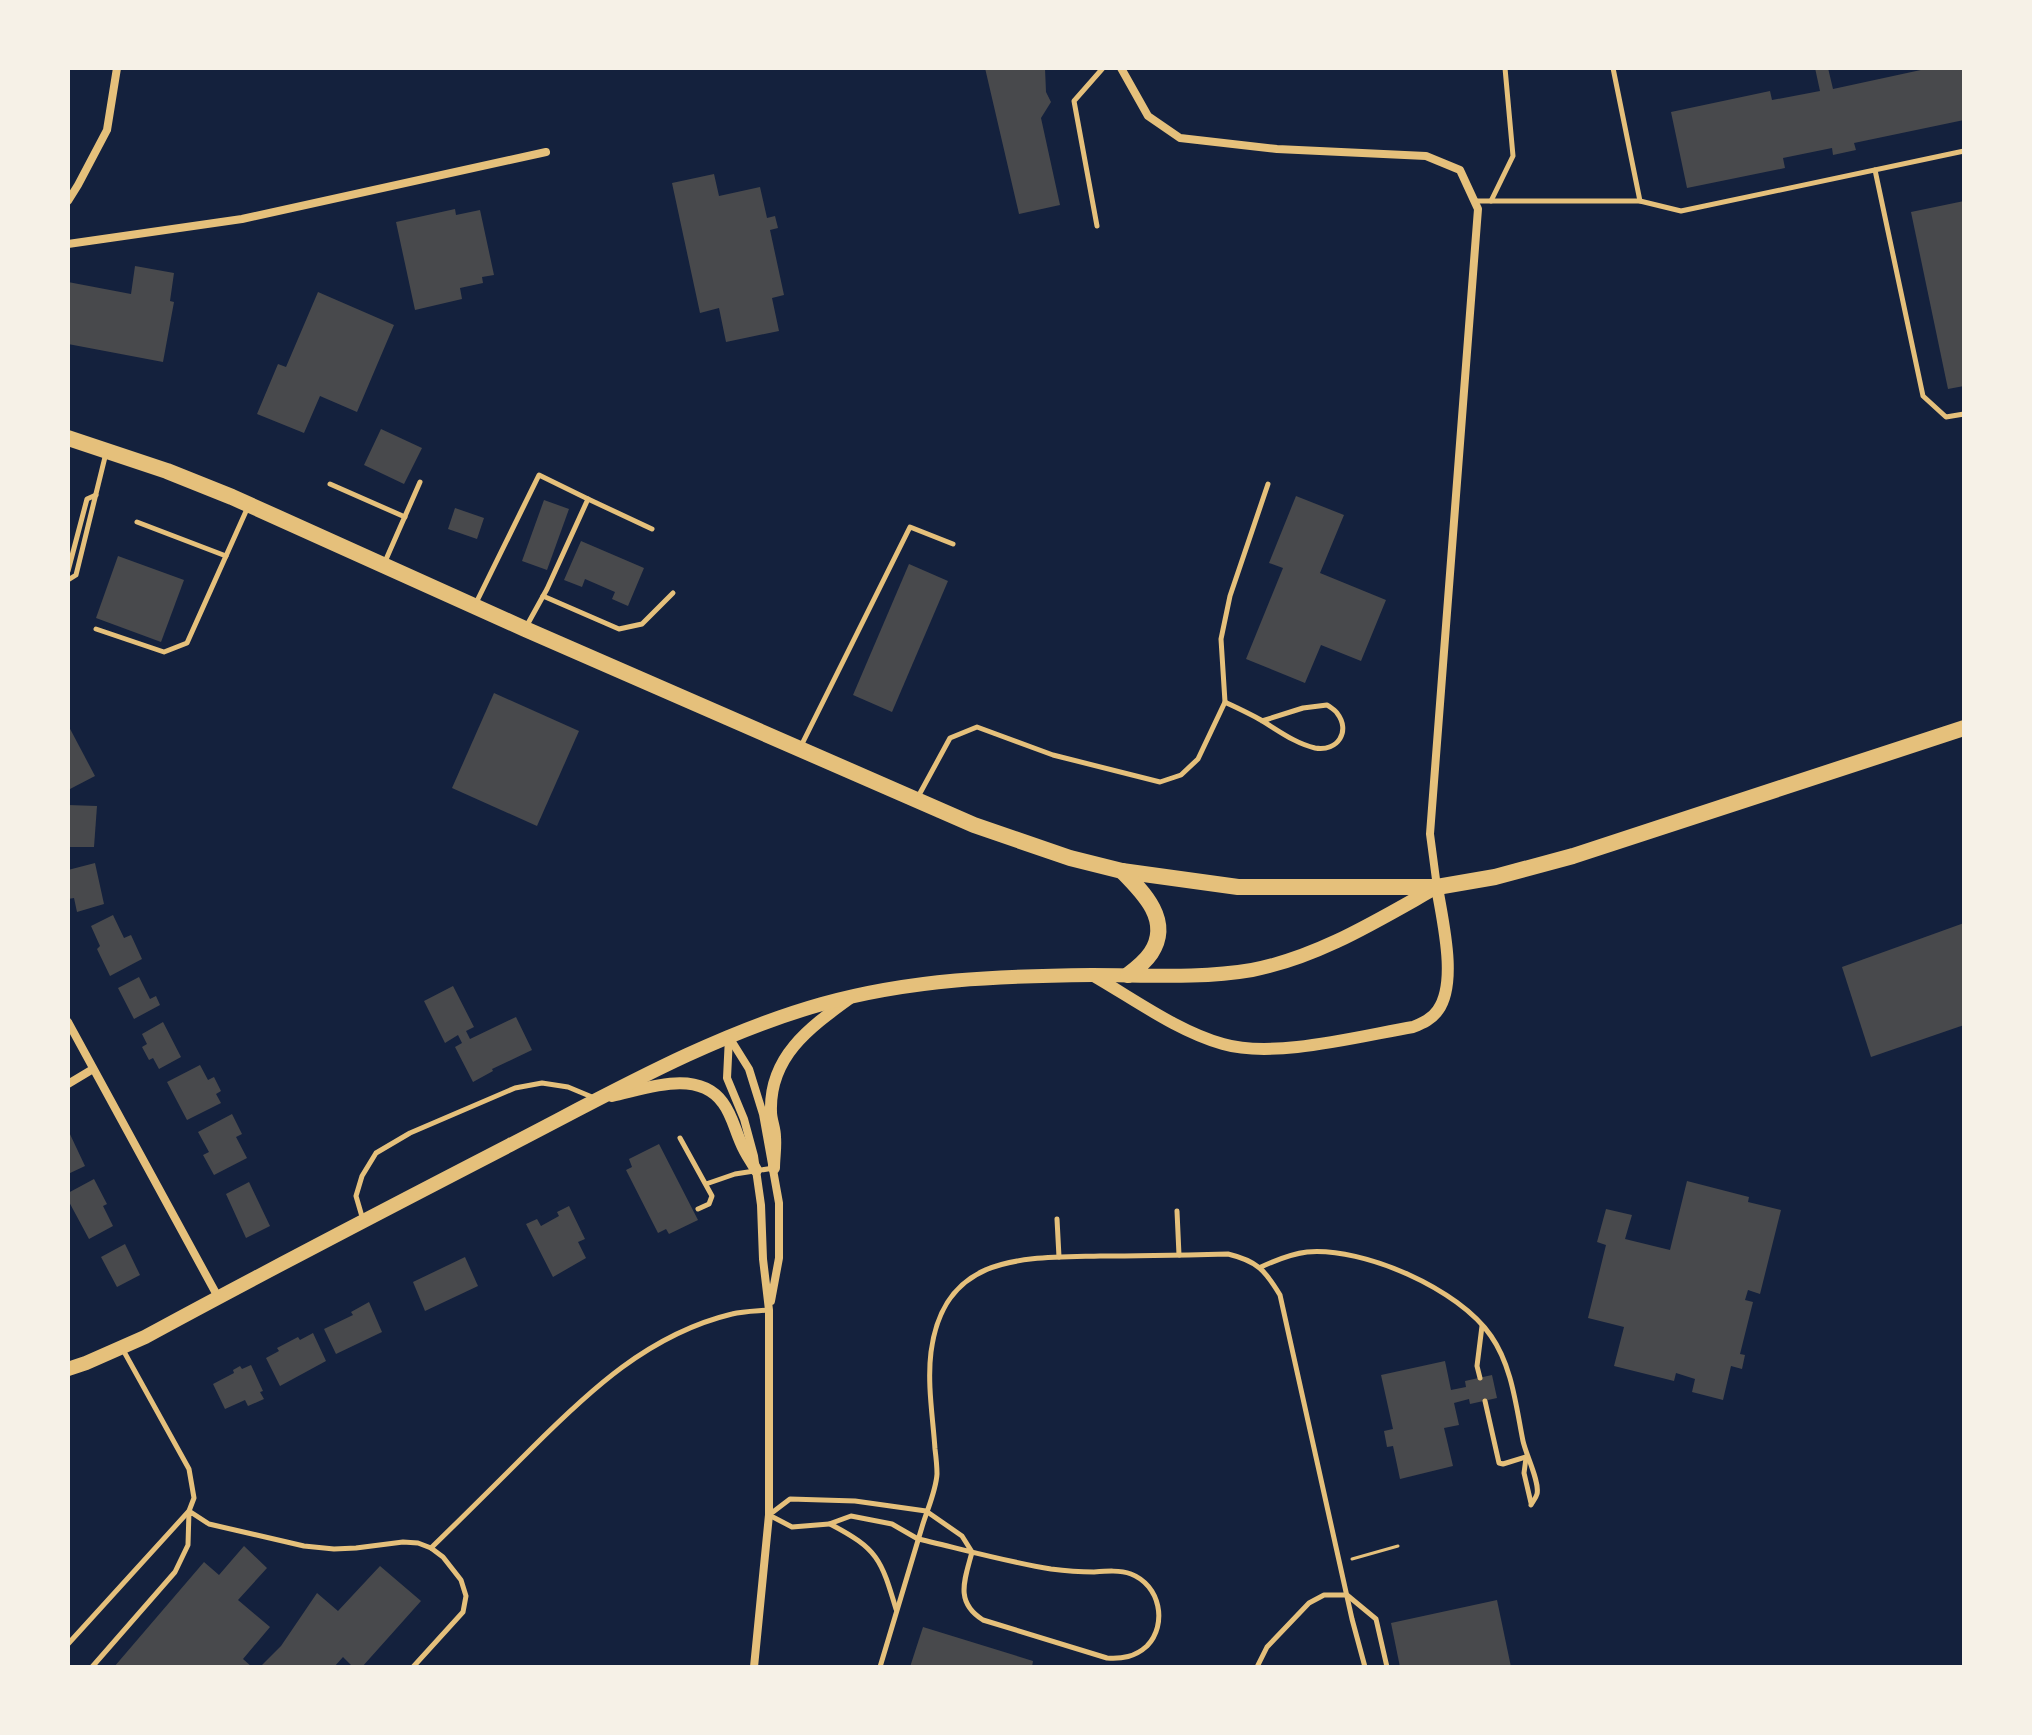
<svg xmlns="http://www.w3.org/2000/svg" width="2032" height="1735" font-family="'Roboto Condensed',sans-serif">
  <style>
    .building { fill: #48494c }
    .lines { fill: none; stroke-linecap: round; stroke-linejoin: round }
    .path { stroke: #e5c07b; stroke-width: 3 }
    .service { stroke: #e5c07b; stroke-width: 5 }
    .minor { stroke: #e5c07b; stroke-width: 8 }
    .tertiary { stroke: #e5c07b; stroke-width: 12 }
    .secondary { stroke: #e5c07b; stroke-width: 14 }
    .primary { stroke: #e5c07b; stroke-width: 16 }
  </style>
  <rect width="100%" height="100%" fill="#14213d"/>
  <!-- building -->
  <g class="building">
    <polygon points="985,68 1045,68 1046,92 1051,102 1041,118 1060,205 1019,214"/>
    <polygon points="1815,68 1828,68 1833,89 1930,68 1964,68 1964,120 1854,143 1856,150 1833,155 1832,148 1783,158 1785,168 1687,188 1671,112 1770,91 1772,100 1820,91"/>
    <polygon points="714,174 719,196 760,187 767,218 775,216 778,228 770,230 784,295 772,298 779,331 726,342 719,308 700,313 672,183"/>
    <polygon points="1964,201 1964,386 1948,389 1911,212"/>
    <polygon points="455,209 456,215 480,210 494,275 482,277 483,283 460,288 462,299 415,310 396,222"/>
    <polygon points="135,266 174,273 170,301 174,302 163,362 68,344 68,282 131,294"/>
    <polygon points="318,292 394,325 357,412 320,396 304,433 257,414 278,364 286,367"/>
    <polygon points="381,429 422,448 404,484 364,465"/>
    <polygon points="1296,496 1344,515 1320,573 1386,600 1361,661 1321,645 1305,683 1246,659 1283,568 1269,563"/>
    <polygon points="544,500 569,509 547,570 522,561"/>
    <polygon points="455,508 484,518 477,539 448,529"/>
    <polygon points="581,541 644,568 628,606 612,599 615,592 585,579 582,587 564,580"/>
    <polygon points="118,556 184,580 161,642 96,618"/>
    <polygon points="909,564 948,581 892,712 853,695"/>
    <polygon points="494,693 579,731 537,826 452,788"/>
    <polygon points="68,725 95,776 70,789 68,785"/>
    <polygon points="68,805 97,806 94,847 68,847"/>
    <polygon points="95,863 104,904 77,912 74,898 68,899 68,870"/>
    <polygon points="113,915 124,938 131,935 142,959 110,976 97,949 100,946 91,926"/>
    <polygon points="1964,923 1964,1025 1871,1057 1842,967"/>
    <polygon points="139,977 150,999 156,996 160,1005 134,1019 118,988"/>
    <polygon points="453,986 474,1027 466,1031 470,1039 516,1017 532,1050 492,1069 493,1071 473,1082 455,1047 462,1043 458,1035 445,1043 424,1001"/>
    <polygon points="163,1022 181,1057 159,1069 153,1058 149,1060 142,1047 147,1044 142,1034"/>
    <polygon points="200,1065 208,1080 214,1077 221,1091 216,1094 221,1103 187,1120 167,1082"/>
    <polygon points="232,1114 242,1134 236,1137 247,1158 214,1175 203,1155 209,1152 198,1132"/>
    <polygon points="68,1130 85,1166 68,1174"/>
    <polygon points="659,1144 698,1220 669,1234 666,1229 658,1233 626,1170 632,1167 629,1159"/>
    <polygon points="94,1179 107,1204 103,1206 113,1226 89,1239 68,1200 68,1193"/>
    <polygon points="1687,1181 1749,1197 1748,1202 1781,1210 1760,1294 1748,1290 1745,1300 1753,1302 1740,1354 1745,1355 1742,1369 1731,1366 1723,1400 1692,1392 1695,1379 1676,1373 1674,1381 1614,1366 1624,1327 1588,1318 1606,1245 1597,1242 1606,1209 1632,1215 1625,1239 1670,1250"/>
    <polygon points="249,1182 270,1226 246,1238 226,1194"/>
    <polygon points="569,1206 585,1239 578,1242 586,1258 553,1277 526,1224 537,1219 541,1226 559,1216 557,1212"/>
    <polygon points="125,1244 140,1275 117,1287 101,1257"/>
    <polygon points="465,1257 478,1286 425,1311 413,1282"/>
    <polygon points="369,1302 382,1332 336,1354 324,1329 353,1315 351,1312"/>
    <polygon points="313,1333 326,1361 280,1386 266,1358 279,1351 277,1348 298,1337 300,1340"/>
    <polygon points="1445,1361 1451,1390 1466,1387 1465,1381 1492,1375 1497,1398 1470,1404 1469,1399 1454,1403 1459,1425 1444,1428 1453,1466 1400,1479 1393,1446 1387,1447 1384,1431 1393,1429 1381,1375"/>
    <polygon points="251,1365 263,1391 260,1392 264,1399 248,1406 245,1400 225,1409 213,1384 234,1373 233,1370 240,1366 242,1369"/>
    <polygon points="244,1546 267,1568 238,1600 270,1627 243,1659 252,1667 114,1667 204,1562 219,1575"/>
    <polygon points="380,1566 421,1601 362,1667 353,1667 343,1657 334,1667 260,1667 281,1646 317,1593 338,1611"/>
    <polygon points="1497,1600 1511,1667 1400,1667 1391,1623"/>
    <polygon points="923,1627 1033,1661 1032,1667 910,1667"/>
  </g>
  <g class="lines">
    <!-- path -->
    <polyline class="path" points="1352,1559 1398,1546"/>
    <!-- service -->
    <g class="service">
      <polyline points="1613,68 1640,201"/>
      <polyline points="1875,170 1923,396 1946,417 1964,414"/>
      <polyline points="1475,201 1640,201 1681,211 1964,151"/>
      <polyline points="1491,201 1513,156 1505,68"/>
      <polyline points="1097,226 1074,101 1103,68"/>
      <polyline points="330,484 405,517"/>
      <polyline points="588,499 652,529"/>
      <polyline points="137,522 226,556"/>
      <polyline points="384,564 420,482"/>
      <polyline points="68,571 87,499 96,495"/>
      <polyline points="68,580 76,575 106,453"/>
      <polyline points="543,596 619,629 642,624 673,593"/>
      <polyline points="475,605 539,475 588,499 547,589 526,627"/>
      <polyline points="96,629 164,652 187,643 247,509"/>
      <path d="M1225,702C1237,708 1248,713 1259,719C1278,730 1294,743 1315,748C1338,752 1351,731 1337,713C1336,711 1329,706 1327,705L1303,708L1262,721"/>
      <polyline points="800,748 910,527 953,544"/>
      <polyline points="919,795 950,738 977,727 1053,755 1160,782 1181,775 1198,759 1225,702 1221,639 1230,596 1268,484"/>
      <polyline points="680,1138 712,1196 709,1204 698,1209"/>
      <polyline points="706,1184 735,1174 774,1168"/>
      <polyline points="1177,1211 1179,1255"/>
      <polyline points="1057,1219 1059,1257"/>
      <polyline points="363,1220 356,1196 362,1176 376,1153 410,1133 515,1088 542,1083 568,1087 592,1097"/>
      <path d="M1261,1267C1276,1260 1290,1254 1307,1252C1364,1247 1459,1289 1491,1336C1512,1366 1516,1406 1523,1441C1526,1455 1540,1482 1537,1494C1536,1498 1533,1501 1531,1505"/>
      <polyline points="1480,1378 1477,1366 1482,1326"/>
      <polyline points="1485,1401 1499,1463 1503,1464 1526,1457"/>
      <polyline points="1526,1458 1524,1473 1531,1503"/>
      <path d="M830,1524C878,1549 881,1559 896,1609"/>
      <path d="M918,1539C962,1549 1007,1562 1051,1569C1066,1571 1080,1572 1094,1572C1107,1571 1120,1570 1131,1574C1160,1585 1168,1624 1147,1646C1135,1657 1122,1659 1107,1658L983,1620C954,1602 965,1579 972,1552L962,1536L926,1511L855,1501L790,1499L769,1515L792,1527L829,1524L851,1516L892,1524L918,1539"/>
      <path d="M431,1548C465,1515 498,1482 531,1449C589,1391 649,1334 732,1314C743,1311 756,1311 768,1310"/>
      <polyline points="68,1644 189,1511 194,1498 189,1469 122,1348"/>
      <polyline points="92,1667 175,1572 188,1545 189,1511 209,1524 304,1546 334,1549 356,1548 403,1542 418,1543 431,1548 443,1557 461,1580 466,1596 463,1612 413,1667"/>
      <path d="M880,1667C894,1620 908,1573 922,1527C927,1510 936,1491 937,1474C937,1466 936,1457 935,1449C933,1418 927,1384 931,1352C944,1253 1023,1258 1100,1256C1143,1256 1186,1255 1228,1254C1257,1261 1265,1270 1280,1295L1352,1619L1365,1667"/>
      <polyline points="1257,1667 1267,1647 1309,1603 1324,1595 1347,1595 1376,1619 1387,1667"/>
    </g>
    <!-- minor -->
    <g class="minor">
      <polyline points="1121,68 1148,116 1180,138 1277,149 1426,156 1460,170 1478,209 1430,834 1437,887"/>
      <polyline points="68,201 78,185 107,130 117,68"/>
      <polyline points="68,244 242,219 546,152"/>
      <polyline points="68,1022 218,1297"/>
      <polyline points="729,1037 727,1078 744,1119 754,1156 761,1205 763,1259 769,1310 769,1515 754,1667"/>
      <polyline points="729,1037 749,1069 763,1114 779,1203 779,1258 771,1301"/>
      <polyline points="68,1084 93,1069"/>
    </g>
    <!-- tertiary -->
    <g class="tertiary">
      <path d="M1092,975C1134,999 1177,1031 1223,1044C1274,1059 1360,1036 1413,1027C1423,1023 1432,1019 1438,1010C1458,982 1442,919 1437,887"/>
      <path d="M612,1096C645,1089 698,1068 723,1103C732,1115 735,1130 741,1143C745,1153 751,1161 756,1170"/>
      <path d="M774,1168C774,1158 776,1147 775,1137C775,1128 771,1120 771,1112C769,1057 809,1028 849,999"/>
    </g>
    <!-- secondary -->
    <path class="secondary" d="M68,1369L86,1363L145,1337C266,1271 388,1208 510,1145C611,1093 712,1035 822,1004C912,979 999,976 1092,975C1145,975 1200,979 1252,970C1319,957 1378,920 1437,887"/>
    <!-- primary -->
    <g class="primary">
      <polyline points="68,438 167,471 232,497 525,629 974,825 1070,858 1122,871 1238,887 1437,887 1495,877 1573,856 1964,728"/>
      <path d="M1122,871C1144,893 1172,921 1151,953C1145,962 1136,969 1128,975"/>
    </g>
  </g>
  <!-- border -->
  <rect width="2032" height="1735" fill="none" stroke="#f6f1e7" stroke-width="140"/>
</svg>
